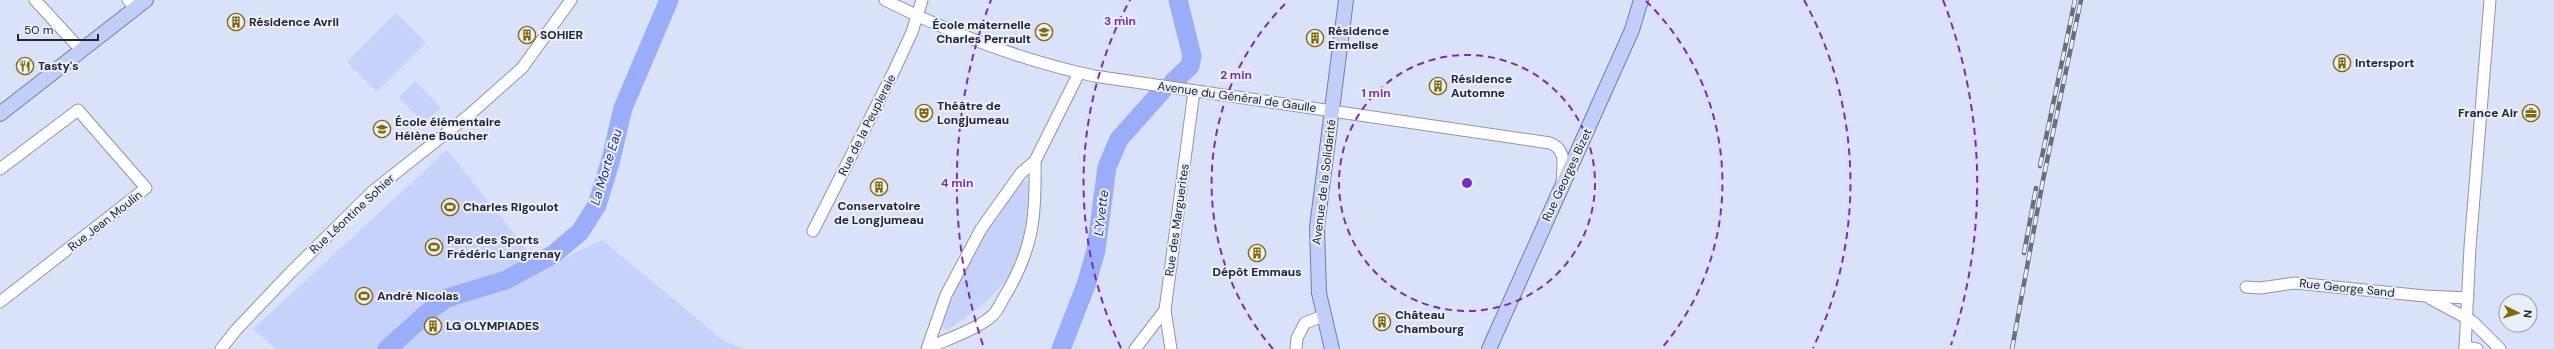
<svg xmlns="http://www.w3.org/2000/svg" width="2554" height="349" font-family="'DM Sans',sans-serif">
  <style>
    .green { fill: #c6d2fa }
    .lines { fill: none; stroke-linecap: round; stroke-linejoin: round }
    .river { stroke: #99adfa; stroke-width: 19 }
    .minor-casing { stroke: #8e94ab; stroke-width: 13 }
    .major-casing { stroke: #707eaf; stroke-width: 16 }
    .minor { stroke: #fff; stroke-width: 11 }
    .major { stroke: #c2cef8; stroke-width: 14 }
    .rail-casing { stroke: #6a6f7e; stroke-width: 4.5 }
    .rail { stroke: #eaeffe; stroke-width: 3; stroke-dasharray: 9; stroke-linecap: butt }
    .ring { fill: none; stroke: #7b2cbf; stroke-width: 2; stroke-dasharray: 7 5 }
    .labels { text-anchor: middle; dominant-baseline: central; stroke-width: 4; stroke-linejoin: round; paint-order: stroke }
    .poi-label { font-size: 12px; font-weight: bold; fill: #23262f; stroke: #eaeffe; text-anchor: start }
    .street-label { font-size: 12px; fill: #23262f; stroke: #eaeffe }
    .water-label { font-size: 13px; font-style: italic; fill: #21277e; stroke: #eaeffe }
    .centre { fill: #7b2cbf; stroke: #eaeffe; stroke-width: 2 }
    .ring-label { font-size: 12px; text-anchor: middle; font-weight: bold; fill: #7b2cbf; stroke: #eaeffe; stroke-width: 4; stroke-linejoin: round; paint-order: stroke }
  </style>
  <rect width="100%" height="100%" fill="#dae2fa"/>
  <!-- green -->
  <g class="green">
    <polygon points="396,13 426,43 377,92 347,62"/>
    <polygon points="415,81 441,108 423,123 399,97"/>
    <polygon points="447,150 544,271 574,253 602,240 724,341 745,349 276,349 253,329"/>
    <path d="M1028,181C1037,255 1007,292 947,330L941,326C950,294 995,188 1028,181Z"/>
  </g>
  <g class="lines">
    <!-- river -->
    <g class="river">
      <polyline points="1173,82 1190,66 1192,56 1178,0"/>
      <polyline points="387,349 434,307 447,298 506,280 554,254 580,232 597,205 610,163 623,108 669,0"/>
      <polyline points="1061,349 1086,285 1096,250 1107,167 1119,139 1162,91"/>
    </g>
    <defs>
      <g id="minor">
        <polyline points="35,0 81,50"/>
        <polyline points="128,0 136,8"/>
        <path d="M885,0C952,34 1020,60 1094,76L1550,143C1567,150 1563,165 1562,181"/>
        <polyline points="0,169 78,110 146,188 0,302"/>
        <polyline points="813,231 893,73 912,32 922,0"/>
        <polyline points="2246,287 2260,288 2295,283 2425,296 2468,298"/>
        <polyline points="2431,299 2472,321 2500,349"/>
        <polyline points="2465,347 2477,349"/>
        <path d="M928,348C947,339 978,329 993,315C998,310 1002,300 1006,294C1034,247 1036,214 1035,161"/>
        <polyline points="221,349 236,330 291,272 373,191 469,115 522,68 571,0"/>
        <polyline points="927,349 946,295 981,229 1021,173 1035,161 1079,73"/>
        <polyline points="1135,349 1165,310"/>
        <polyline points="1171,349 1165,310 1194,91"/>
        <polyline points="1296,349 1297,338 1305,323 1323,316"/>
        <polyline points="2465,349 2470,247 2490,0"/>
      </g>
      <g id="major">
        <polyline points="0,114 146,0"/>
        <polyline points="1332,349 1319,293 1317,227 1346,0"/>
        <polyline points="1489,349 1632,30 1641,0"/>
      </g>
    </defs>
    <!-- minor casing -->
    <use href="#minor" class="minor-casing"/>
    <!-- major casing -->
    <use href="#major" class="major-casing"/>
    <!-- minor -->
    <use href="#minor" class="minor"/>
    <!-- major -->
    <use href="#major" class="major"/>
    <defs>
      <g id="rail">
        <polyline points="2040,166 2075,0"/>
        <polyline points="2024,253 2036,188"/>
        <polyline points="2012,349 2043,180 2081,0"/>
      </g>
    </defs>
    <!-- rail casing -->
    <use href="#rail" class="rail-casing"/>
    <!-- rail -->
    <use href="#rail" class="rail"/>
  </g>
  <!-- distance rings -->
  <g class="ring">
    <circle cx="1467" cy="183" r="128"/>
    <path d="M1273 349A255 255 0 0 1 1288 1M1646 1A255 255 0 0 1 1661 349"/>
    <path d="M1121 348A383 383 0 0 1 1130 0M1804 0A383 383 0 0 1 1813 348"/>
    <path d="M983 345A510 510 0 0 1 991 0M1943 0A510 510 0 0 1 1951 345"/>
  </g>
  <!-- icons -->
  <defs>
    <symbol id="building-ring" viewBox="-11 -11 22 22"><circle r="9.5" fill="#eaeffe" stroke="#826901" stroke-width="1.5"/><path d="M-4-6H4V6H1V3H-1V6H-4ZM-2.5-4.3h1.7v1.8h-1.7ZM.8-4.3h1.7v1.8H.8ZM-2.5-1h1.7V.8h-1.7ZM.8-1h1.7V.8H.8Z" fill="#826901"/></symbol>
    <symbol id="school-ring" viewBox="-11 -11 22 22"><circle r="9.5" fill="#eaeffe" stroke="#826901" stroke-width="1.5"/><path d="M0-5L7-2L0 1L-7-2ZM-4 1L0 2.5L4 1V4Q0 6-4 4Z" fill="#826901"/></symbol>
    <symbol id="restaurant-ring" viewBox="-11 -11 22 22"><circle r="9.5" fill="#eaeffe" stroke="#826901" stroke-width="1.5"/><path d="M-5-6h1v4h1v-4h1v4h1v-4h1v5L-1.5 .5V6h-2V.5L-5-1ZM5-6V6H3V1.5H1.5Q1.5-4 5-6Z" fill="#826901"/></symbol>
    <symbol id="theatre-ring" viewBox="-11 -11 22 22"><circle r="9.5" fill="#eaeffe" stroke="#826901" stroke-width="1.5"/><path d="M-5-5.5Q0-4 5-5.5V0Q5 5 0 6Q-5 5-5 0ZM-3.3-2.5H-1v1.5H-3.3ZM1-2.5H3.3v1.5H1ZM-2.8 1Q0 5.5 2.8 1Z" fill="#826901"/></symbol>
    <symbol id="office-ring" viewBox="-11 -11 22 22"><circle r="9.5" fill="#eaeffe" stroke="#826901" stroke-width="1.5"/><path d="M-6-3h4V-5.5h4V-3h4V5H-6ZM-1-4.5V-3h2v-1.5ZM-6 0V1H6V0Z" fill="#826901"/></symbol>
    <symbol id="stadium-ring" viewBox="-11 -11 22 22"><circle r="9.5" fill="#eaeffe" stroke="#826901" stroke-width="1.5"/><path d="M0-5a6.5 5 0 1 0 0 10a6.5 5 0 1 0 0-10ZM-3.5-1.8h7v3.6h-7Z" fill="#826901"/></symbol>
  </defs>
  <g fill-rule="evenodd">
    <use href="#building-ring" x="226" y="12" width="20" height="20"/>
    <use href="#school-ring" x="1034" y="22" width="20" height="20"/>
    <use href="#building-ring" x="517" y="25" width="20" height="20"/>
    <use href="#building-ring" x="1305" y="28" width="20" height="20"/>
    <use href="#building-ring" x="2332" y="53" width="20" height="20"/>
    <use href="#restaurant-ring" x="15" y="56" width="20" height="20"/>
    <use href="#building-ring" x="1428" y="76" width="20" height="20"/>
    <use href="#theatre-ring" x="914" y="103" width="20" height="20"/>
    <use href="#office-ring" x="2521" y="103" width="20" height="20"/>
    <use href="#school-ring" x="372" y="119" width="20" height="20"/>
    <use href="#building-ring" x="869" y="177" width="20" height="20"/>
    <use href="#stadium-ring" x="440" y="197" width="20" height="20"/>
    <use href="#stadium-ring" x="424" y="237" width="20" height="20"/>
    <use href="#building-ring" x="1247" y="243" width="20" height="20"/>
    <use href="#stadium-ring" x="354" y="286" width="20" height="20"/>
    <use href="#building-ring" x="1372" y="312" width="20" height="20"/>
    <use href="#building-ring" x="423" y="316" width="20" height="20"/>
  </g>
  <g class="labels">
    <!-- poi labels -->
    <g class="poi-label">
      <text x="249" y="22">Résidence Avril</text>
      <text x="1031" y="25" text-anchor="end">École maternelle<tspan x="1031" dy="14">Charles Perrault</tspan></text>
      <text x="1328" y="31">Résidence<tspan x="1328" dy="14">Ermelise</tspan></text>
      <text x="540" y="35">SOHIER</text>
      <text x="2355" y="63">Intersport</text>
      <text x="38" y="66">Tasty's</text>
      <text x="1451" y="79">Résidence<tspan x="1451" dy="14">Automne</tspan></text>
      <text x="937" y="106">Théâtre de<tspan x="937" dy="14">Longjumeau</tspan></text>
      <text x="2518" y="113" text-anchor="end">France Air</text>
      <text x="395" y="122">École élémentaire<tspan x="395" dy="14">Hélène Boucher</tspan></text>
      <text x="879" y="206" text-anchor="middle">Conservatoire<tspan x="879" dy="14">de Longjumeau</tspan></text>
      <text x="463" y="207">Charles Rigoulot</text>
      <text x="447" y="240">Parc des Sports<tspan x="447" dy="14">Frédéric Langrenay</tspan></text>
      <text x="1257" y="272" text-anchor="middle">Dépôt Emmaus</text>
      <text x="377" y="296">André Nicolas</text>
      <text x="1395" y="315">Château<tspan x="1395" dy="14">Chambourg</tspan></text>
      <text x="446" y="326">LG OLYMPIADES</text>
    </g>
    <!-- street labels -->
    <g class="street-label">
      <text transform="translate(1237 97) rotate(8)">Avenue du Général de Gaulle</text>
      <text transform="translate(867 125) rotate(-63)">Rue de la Peupleraie</text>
      <text transform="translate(1567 175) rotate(-65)">Rue Georges Bizet</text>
      <text transform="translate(1324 182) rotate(-83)">Avenue de la Solidarité</text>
      <text transform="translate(352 214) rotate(-43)">Rue Léontine Sohier</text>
      <text transform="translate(1177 220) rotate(-82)">Rue des Marguerites</text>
      <text transform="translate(105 221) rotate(-38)">Rue Jean Moulin</text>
      <text transform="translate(2347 288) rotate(6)">Rue George Sand</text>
    </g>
    <!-- water labels -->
    <g class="water-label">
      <text transform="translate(606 167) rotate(-73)">La Morte Eau</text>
      <text transform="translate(1101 213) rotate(-83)">L'Yvette</text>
    </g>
  </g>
  <circle cx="1467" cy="183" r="6" class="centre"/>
  <g class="ring-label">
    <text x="1120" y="25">3 min</text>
    <text x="1236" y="79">2 min</text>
    <text x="1376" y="97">1 min</text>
    <text x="957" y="187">4 min</text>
  </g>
  <!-- north arrow -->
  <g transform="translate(2518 313) rotate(95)"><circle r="19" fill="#eaeffe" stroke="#9a9fab"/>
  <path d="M0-3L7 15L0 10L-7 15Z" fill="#826901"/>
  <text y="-6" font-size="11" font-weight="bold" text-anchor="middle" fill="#23262f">N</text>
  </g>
  <!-- scale -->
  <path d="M18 34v6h80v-6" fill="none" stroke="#23262f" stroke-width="2"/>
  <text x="24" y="34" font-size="12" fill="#23262f" stroke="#eaeffe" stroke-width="3" paint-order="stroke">50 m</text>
</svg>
